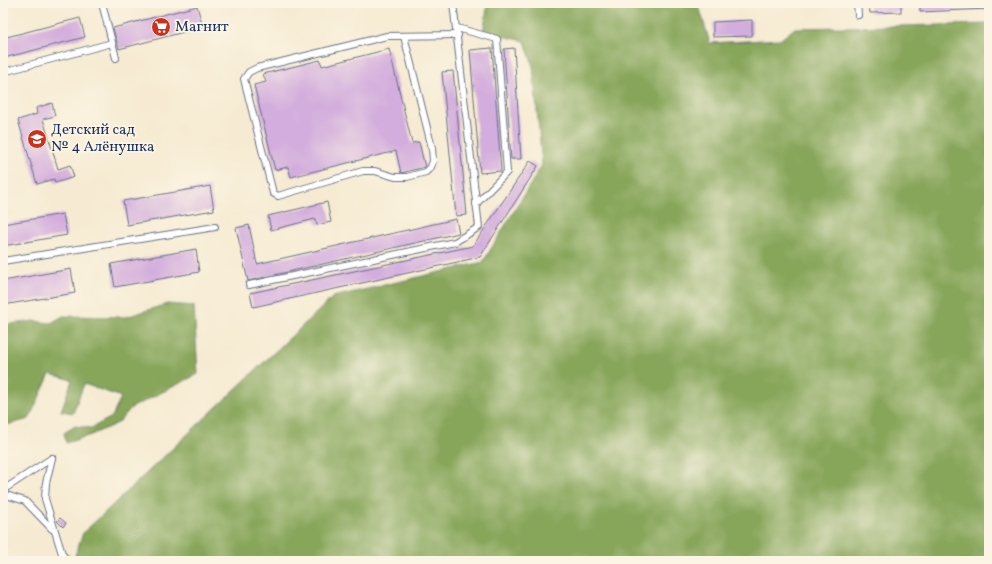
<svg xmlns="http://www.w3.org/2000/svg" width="992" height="564" font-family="Vollkorn,serif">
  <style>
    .forest { fill: #87a65a; stroke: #516a5c }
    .building { fill: #d3addd }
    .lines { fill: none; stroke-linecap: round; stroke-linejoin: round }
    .lane-casing { stroke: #687187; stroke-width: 8 }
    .street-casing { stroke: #687187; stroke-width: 14 }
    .lane { stroke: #fff; stroke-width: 6 }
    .street { stroke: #fff; stroke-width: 12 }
    .labels { text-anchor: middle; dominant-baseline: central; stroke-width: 3.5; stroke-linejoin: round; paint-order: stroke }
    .poi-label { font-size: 15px; fill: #1b2f5e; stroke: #fcf5e5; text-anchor: start }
  </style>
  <rect width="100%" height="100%" fill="#fcf5e5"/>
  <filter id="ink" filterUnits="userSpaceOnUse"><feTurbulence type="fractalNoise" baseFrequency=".025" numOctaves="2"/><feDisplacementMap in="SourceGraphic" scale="8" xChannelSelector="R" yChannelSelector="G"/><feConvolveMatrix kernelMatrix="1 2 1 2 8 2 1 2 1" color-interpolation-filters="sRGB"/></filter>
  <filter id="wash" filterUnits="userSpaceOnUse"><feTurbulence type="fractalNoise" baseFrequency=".012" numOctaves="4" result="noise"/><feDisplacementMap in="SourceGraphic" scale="16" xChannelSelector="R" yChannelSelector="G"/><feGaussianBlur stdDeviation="0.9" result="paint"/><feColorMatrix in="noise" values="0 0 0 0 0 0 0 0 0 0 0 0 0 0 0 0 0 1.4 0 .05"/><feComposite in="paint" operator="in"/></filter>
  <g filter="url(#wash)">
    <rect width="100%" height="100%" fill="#f6ebd2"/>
    <!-- forest -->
    <g class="forest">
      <polygon points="488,3 698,3 710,43 781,39 795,28 989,24 989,561 73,561 83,533 333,297 483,262 542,165 533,67 525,41 483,32"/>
      <polygon points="167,304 194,306 198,374 131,408 118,423 91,435 66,443 64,433 75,426 91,428 112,417 121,397 84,384 73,413 61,411 72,380 50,374 29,419 3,426 3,325 34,321 51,323 63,316 126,317"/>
    </g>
    <g id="blocks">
      <!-- building -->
      <g class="building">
        <polygon points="869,3 901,3 901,12 870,13"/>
        <polygon points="920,3 989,3 989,9 920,12"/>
        <polygon points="197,6 203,27 119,49 113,28"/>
        <polygon points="80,18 85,37 4,58 3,38"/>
        <polygon points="752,20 752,36 713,37 713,22"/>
        <polygon points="492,48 501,171 480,173 470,50"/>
        <polygon points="514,48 521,159 511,159 504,49"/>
        <polygon points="389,49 412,143 419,142 425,167 401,173 396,151 291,177 288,167 275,170 254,85 266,82 263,74 320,60 322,66"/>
        <polygon points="453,71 467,215 456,216 442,72"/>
        <polygon points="52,103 55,116 43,119 58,169 70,165 74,177 55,183 54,179 37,184 18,120 37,114 36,108"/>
        <polygon points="530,161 538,166 480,257 253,307 250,293 473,246"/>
        <polygon points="210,186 214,210 127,225 123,201"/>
        <polygon points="327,202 331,222 317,225 315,219 271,230 268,216"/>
        <polygon points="63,214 67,235 3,246 3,224"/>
        <polygon points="456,219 459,233 248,281 236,228 249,225 257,264"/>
        <polygon points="196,249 199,272 115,287 111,264"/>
        <polygon points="71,269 75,293 3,305 3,281"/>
        <polygon points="60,518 66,523 63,527 57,521"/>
      </g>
    </g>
  </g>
  <g filter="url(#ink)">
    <use href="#blocks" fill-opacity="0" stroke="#687187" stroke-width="1"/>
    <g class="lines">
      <defs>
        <g id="lane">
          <polyline points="102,3 116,58"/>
          <polyline points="857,3 858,15"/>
          <polyline points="457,28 497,39 507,172 476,204"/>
          <polyline points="404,36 432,148 433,161 431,167 426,172 407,177 395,177 375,171 363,171 278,196 273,193 244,79 249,72 257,68 387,36 458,35"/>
          <polyline points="3,72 112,43"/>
          <polyline points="3,261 215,227"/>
          <polyline points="249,285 455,242 479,227 453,3"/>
          <polyline points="52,458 46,483 45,499 64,560"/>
          <polyline points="3,490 52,458"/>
          <polyline points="3,494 25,501 52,529"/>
        </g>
        <polyline id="street" points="64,561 64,560"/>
      </defs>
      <!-- lane casing -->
      <use href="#lane" class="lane-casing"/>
      <!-- street casing -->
      <use href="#street" class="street-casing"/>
      <!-- lane -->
      <use href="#lane" class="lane"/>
      <!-- street -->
      <use href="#street" class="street"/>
    </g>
  </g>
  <!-- icons -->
  <defs>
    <symbol id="supermarket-disc" viewBox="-11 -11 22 22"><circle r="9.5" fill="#c8321e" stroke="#fcf5e5"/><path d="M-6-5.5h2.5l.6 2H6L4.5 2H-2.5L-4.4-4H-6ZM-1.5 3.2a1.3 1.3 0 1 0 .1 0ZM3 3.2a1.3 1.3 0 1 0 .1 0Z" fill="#fff"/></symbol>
    <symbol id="school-disc" viewBox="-11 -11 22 22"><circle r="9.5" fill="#c8321e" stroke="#fcf5e5"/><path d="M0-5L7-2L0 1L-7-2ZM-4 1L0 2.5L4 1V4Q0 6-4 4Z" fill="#fff"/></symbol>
  </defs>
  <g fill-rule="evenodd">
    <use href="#supermarket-disc" x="150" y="16" width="22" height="22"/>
    <use href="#school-disc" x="26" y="128" width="22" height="22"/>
  </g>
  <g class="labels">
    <!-- poi labels -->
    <g class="poi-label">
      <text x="175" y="27">Магнит</text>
      <text x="51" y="130">Детский сад<tspan x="51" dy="17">№ 4 Алёнушка</tspan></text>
    </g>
  </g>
  <!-- margin -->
  <rect width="992" height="564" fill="none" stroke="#fcf5e5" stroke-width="16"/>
</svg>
